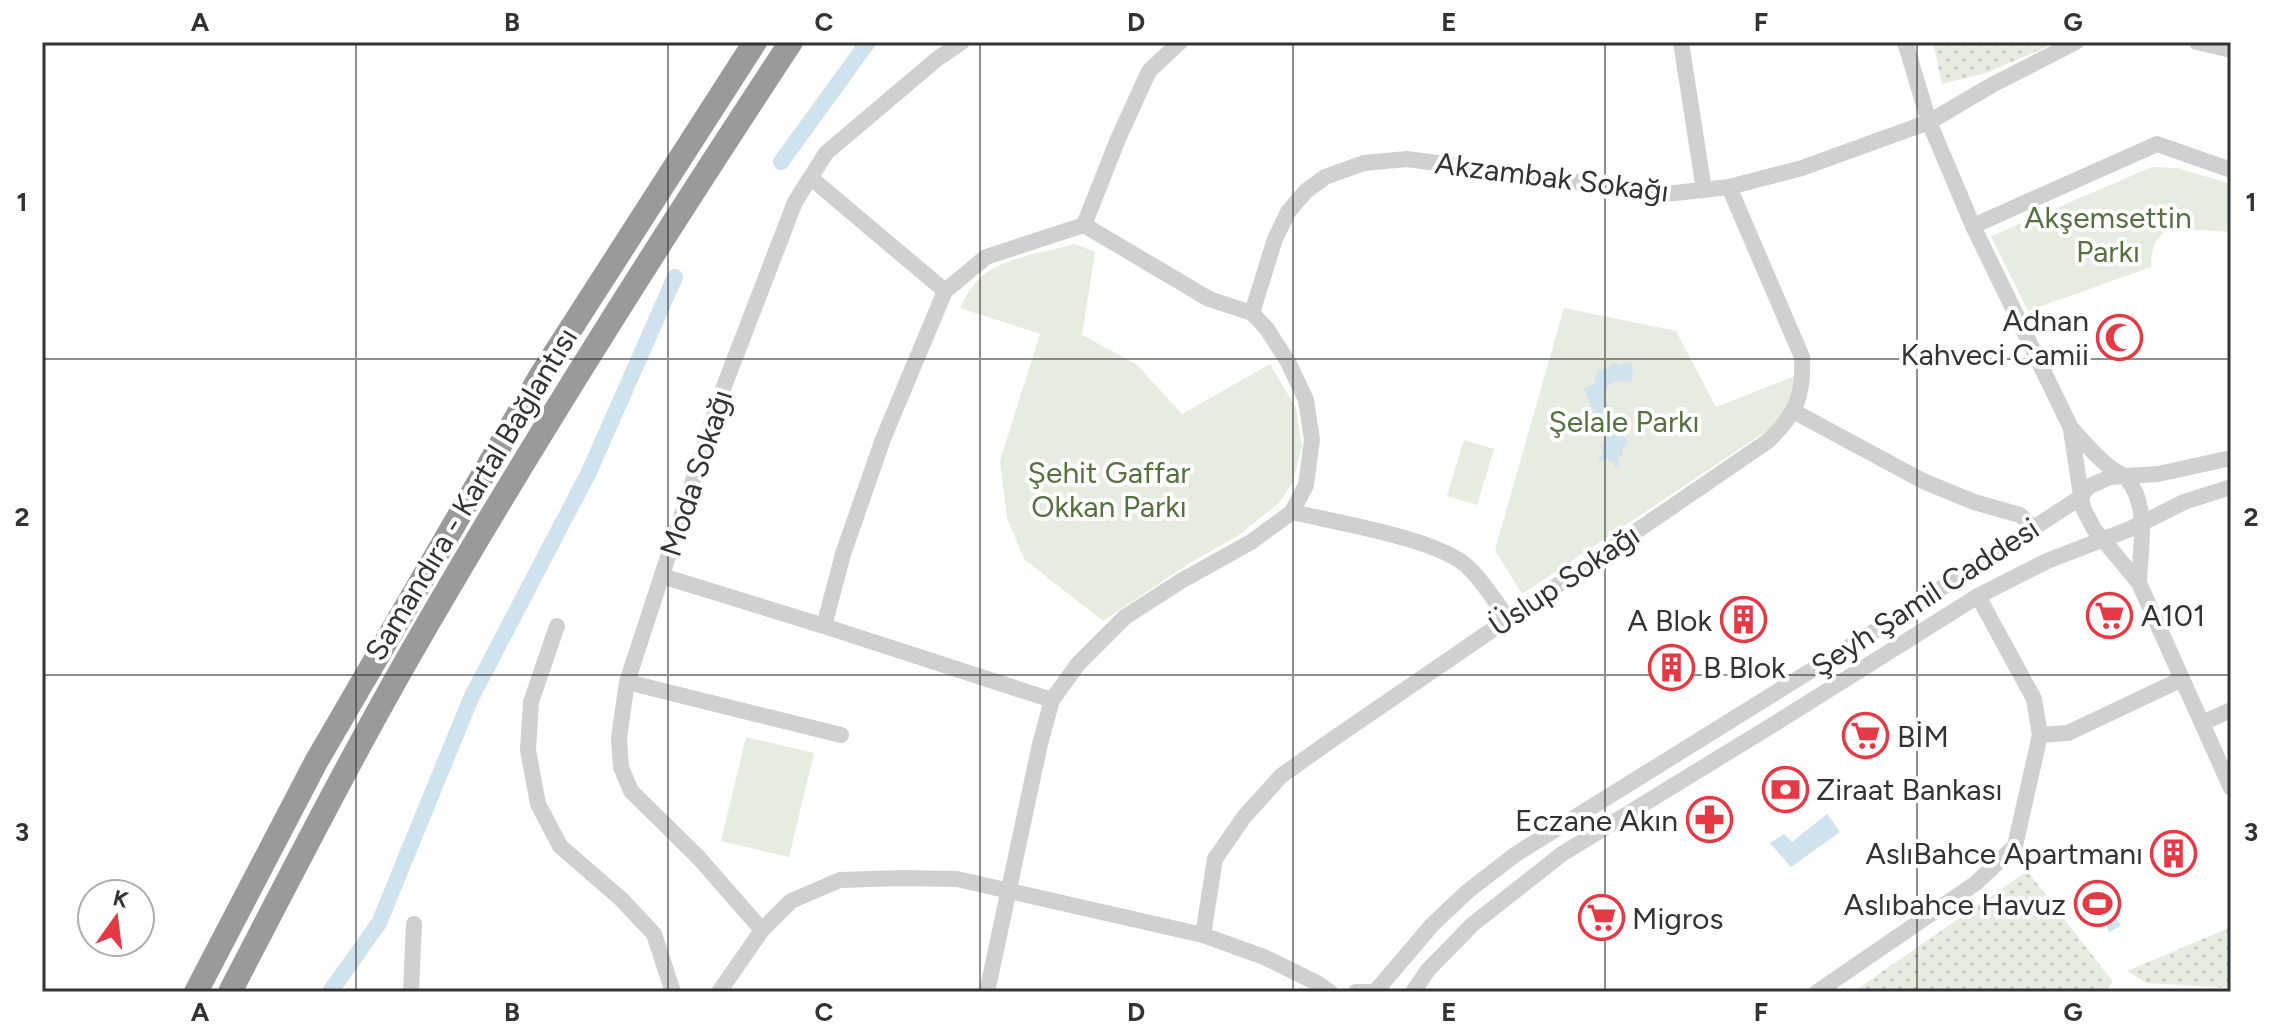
<svg xmlns="http://www.w3.org/2000/svg" width="2273" height="1034" font-family="Figtree,sans-serif">
  <style>
    .grass { fill: url(#grass-dots) }
    .green { fill: #e6ecdf }
    .water { fill: #cfe2ee }
    .lines { fill: none; stroke-linecap: round; stroke-linejoin: round }
    .canal { stroke: #cfe2ee; stroke-width: 16 }
    .minor { stroke: #d0d0d0; stroke-width: 16 }
    .highway { stroke: #9a9a9a; stroke-width: 24 }
    .grid { fill: none; stroke: #333; stroke-width: 2; stroke-opacity: 0.55 }
    .labels { text-anchor: middle; dominant-baseline: central; stroke-width: 8; stroke-linejoin: round; paint-order: stroke }
    .street-label { font-size: 30px; fill: #333; stroke: #fff }
    .park-label { font-size: 30px; fill: #56703f; stroke: #fff }
    .poi-label { font-size: 30px; fill: #333; stroke: #fff; text-anchor: end }
    .neatline { fill: none; stroke: #333; stroke-width: 3 }
    .grid-label { font-size: 26px; text-anchor: middle; font-weight: bold; fill: #333 }
  </style>
  <defs>
    <pattern id="grass-dots" width="8" height="8" patternUnits="userSpaceOnUse" patternTransform="scale(2)"><rect width="8" height="8" fill="#e6ecdf"/><path d="M2 2h.1M6 6h.1" fill="none" stroke="#c6cbc0" stroke-width="1.8" stroke-linecap="round"/></pattern>
  </defs>
  <rect width="100%" height="100%" fill="#fff"/>
  <!-- grass -->
  <g class="grass">
    <polygon points="1933,42 2058,42 1986,73 1942,84"/>
    <polygon points="2027,871 2113,982 2103,992 1853,992"/>
    <polygon points="2231,927 2231,988 2146,983 2127,971"/>
  </g>
  <!-- green -->
  <g class="green">
    <path d="M2152,167L2177,168L2228,183L2231,190V232L2169,228C2154,240 2151,249 2151,267L2028,311L1991,236Z"/>
    <path d="M1075,244L1095,252L1082,335L1136,364L1182,414L1270,364L1296,408L1302,446L1293,482L1279,503L1239,535L1190,563L1103,621L1024,559L1007,518L1000,461L1040,334L960,308C966,296 974,281 986,273C1011,256 1046,252 1075,244Z"/>
    <polygon points="1564,308 1676,331 1716,407 1795,376 1791,402 1771,428 1522,594 1495,550"/>
    <polygon points="1464,440 1494,449 1477,505 1447,496"/>
    <polygon points="746,737 814,753 789,857 721,841"/>
  </g>
  <!-- water -->
  <g class="water">
    <path d="M1624,362L1632,363L1633,377L1631,382C1627,382 1623,380 1618,381C1586,387 1623,431 1628,443L1622,448L1623,455L1618,458L1619,466L1615,467L1613,462L1606,459L1601,462L1598,459L1603,453L1601,447L1605,439L1584,389L1595,383L1597,372L1610,367L1612,363L1621,365Z"/>
    <polygon points="1827,814 1840,832 1791,867 1770,843 1784,834 1792,842"/>
    <polygon points="2093,886 2121,925 2110,932 2081,894"/>
  </g>
  <g class="lines">
    <!-- canal -->
    <g class="canal">
      <polyline points="781,162 868,42"/>
      <polyline points="330,992 379,923 471,698 589,472 675,277"/>
    </g>
    <!-- minor -->
    <g class="minor">
      <polyline points="1681,42 1704,190"/>
      <path d="M1905,42L1929,122L1973,226L2071,428C2084,442 2096,457 2111,468C2116,472 2123,474 2127,479C2150,506 2140,550 2139,583"/>
      <polyline points="2197,42 2231,50"/>
      <polyline points="811,178 945,291"/>
      <polyline points="1084,225 1118,139 1149,71 1180,42"/>
      <polyline points="1973,226 2157,144 2231,170"/>
      <polyline points="1252,313 1275,239 1288,212 1306,191 1325,177 1364,163 1407,159 1666,194 1729,187 1802,168 1929,122 1992,85 2076,42"/>
      <polyline points="1793,411 1923,481 1974,502 2020,515 2034,528"/>
      <polyline points="2071,430 2083,508 2094,529 2139,583 2231,788"/>
      <path d="M1292,512C1334,522 1442,539 1470,569C1484,583 1496,602 1508,619"/>
      <polyline points="662,576 824,626"/>
      <polyline points="557,626 531,702 528,750 538,804 560,846 621,899 654,934 673,992"/>
      <polyline points="627,682 841,735"/>
      <polyline points="2202,723 2231,710"/>
      <polyline points="2040,735 2068,733 2182,679"/>
      <polyline points="762,930 699,858 631,791 621,767 619,738 627,682 723,389 795,202 826,153 937,59 962,42"/>
      <path d="M1203,935L1215,859L1244,817L1281,776L1333,739L1768,441C1796,414 1804,396 1802,357L1729,187"/>
      <polyline points="411,992 414,924"/>
      <polyline points="719,992 762,930 791,901 840,880 903,878 957,879 1203,935 1264,957 1317,983 1330,992"/>
      <polyline points="987,992 1040,744 1052,700 1078,664 1125,617 1181,581 1251,542 1292,512 1306,485 1312,440 1306,400 1288,362 1267,329 1252,313 1209,299 1084,225 986,257 945,291 883,439 843,554 824,626 1052,700"/>
      <polyline points="1356,992 1369,992"/>
      <polyline points="1375,992 1432,925 1468,891 1516,854 1894,619 2081,497 2088,487 2110,477 2158,474 2231,458"/>
      <polyline points="1413,992 1428,970 1473,924 1562,854 1779,721 1978,596 2047,561 2130,529 2184,502 2231,487"/>
      <polyline points="1817,992 1976,883 2015,846 2040,735 2034,699 1978,596"/>
    </g>
    <!-- highway -->
    <g class="highway">
      <polyline points="196,992 316,762 541,375 755,42"/>
      <path d="M230,992C294,869 357,745 427,625C542,427 665,233 791,42"/>
    </g>
  </g>
  <!-- grid -->
  <path class="grid" d="M356,42V992M668,42V992M980,42V992M1293,42V992M1605,42V992M1917,42V992M42,359H2231M42,675H2231"/>
  <!-- icons -->
  <defs>
    <symbol id="mosque-ring" viewBox="-11 -11 22 22"><circle r="9.5" fill="#fff" stroke="#e63946" stroke-width="1.5"/><path d="M3.5-4.9A6 6 0 1 0 3.5 4.9A5 5 0 1 1 3.5-4.9Z" fill="#e63946"/></symbol>
    <symbol id="supermarket-ring" viewBox="-11 -11 22 22"><circle r="9.5" fill="#fff" stroke="#e63946" stroke-width="1.5"/><path d="M-6-5.5h2.5l.6 2H6L4.5 2H-2.5L-4.4-4H-6ZM-1.5 3.2a1.3 1.3 0 1 0 .1 0ZM3 3.2a1.3 1.3 0 1 0 .1 0Z" fill="#e63946"/></symbol>
    <symbol id="building-ring" viewBox="-11 -11 22 22"><circle r="9.5" fill="#fff" stroke="#e63946" stroke-width="1.5"/><path d="M-4-6H4V6H1V3H-1V6H-4ZM-2.5-4.3h1.7v1.8h-1.7ZM.8-4.3h1.7v1.8H.8ZM-2.5-1h1.7V.8h-1.7ZM.8-1h1.7V.8H.8Z" fill="#e63946"/></symbol>
    <symbol id="bank-ring" viewBox="-11 -11 22 22"><circle r="9.5" fill="#fff" stroke="#e63946" stroke-width="1.5"/><path d="M-6-4H6V4H-6ZM0-2.3a2.3 2.3 0 1 0 0 4.6a2.3 2.3 0 1 0 0-4.6Z" fill="#e63946"/></symbol>
    <symbol id="pharmacy-ring" viewBox="-11 -11 22 22"><circle r="9.5" fill="#fff" stroke="#e63946" stroke-width="1.5"/><path d="M-2-6h4v4h4v4h-4v4h-4v-4h-4v-4h4Z" fill="#e63946"/></symbol>
    <symbol id="stadium-ring" viewBox="-11 -11 22 22"><circle r="9.5" fill="#fff" stroke="#e63946" stroke-width="1.5"/><path d="M0-5a6.5 5 0 1 0 0 10a6.5 5 0 1 0 0-10ZM-3.5-1.8h7v3.6h-7Z" fill="#e63946"/></symbol>
  </defs>
  <g fill-rule="evenodd">
    <use href="#mosque-ring" x="2094" y="312" width="51" height="51"/>
    <use href="#supermarket-ring" x="2084" y="590" width="51" height="51"/>
    <use href="#building-ring" x="1718" y="594" width="51" height="51"/>
    <use href="#building-ring" x="1646" y="642" width="51" height="51"/>
    <use href="#supermarket-ring" x="1840" y="710" width="51" height="51"/>
    <use href="#bank-ring" x="1760" y="764" width="51" height="51"/>
    <use href="#pharmacy-ring" x="1684" y="794" width="51" height="51"/>
    <use href="#building-ring" x="2148" y="828" width="51" height="51"/>
    <use href="#stadium-ring" x="2072" y="878" width="51" height="51"/>
    <use href="#supermarket-ring" x="1576" y="892" width="51" height="51"/>
  </g>
  <g class="labels">
    <!-- street labels -->
    <g class="street-label">
      <text transform="translate(1552 177) rotate(7)">Akzambak Sokağı</text>
      <text transform="translate(696 473) rotate(-72)">Moda Sokağı</text>
      <text transform="translate(471 494) rotate(-59)">Samandıra - Kartal Bağlantısı</text>
      <text transform="translate(1564 580) rotate(-34)">Üslup Sokağı</text>
      <text transform="translate(1925 597) rotate(-33)">Şeyh Şamil Caddesi</text>
    </g>
    <!-- park labels -->
    <g class="park-label">
      <text x="2108" y="217">Akşemsettin<tspan x="2108" dy="34">Parkı</tspan></text>
      <text x="1624" y="421">Şelale Parkı</text>
      <text x="1109" y="472">Şehit Gaffar<tspan x="1109" dy="34">Okkan Parkı</tspan></text>
    </g>
    <!-- poi labels -->
    <g class="poi-label">
      <text x="2089" y="320">Adnan<tspan x="2089" dy="34">Kahveci Camii</tspan></text>
      <text x="2141" y="615" text-anchor="start">A101</text>
      <text x="1712" y="620">A Blok</text>
      <text x="1703" y="667" text-anchor="start">B Blok</text>
      <text x="1897" y="736" text-anchor="start">BİM</text>
      <text x="1816" y="789" text-anchor="start">Ziraat Bankası</text>
      <text x="1678" y="820">Eczane Akın</text>
      <text x="2143" y="853">AslıBahce Apartmanı</text>
      <text x="2066" y="904">Aslıbahce Havuz</text>
      <text x="1632" y="918" text-anchor="start">Migros</text>
    </g>
  </g>
  <!-- border -->
  <rect width="2273" height="1034" fill="none" stroke="#ffffff" stroke-width="88"/>
  <!-- north arrow -->
  <g transform="translate(116 918) rotate(14)"><circle r="38" fill="#ffffff" stroke="#adadad" stroke-width="2"/>
  <path d="M0-6L14 30L0 20L-14 30Z" fill="#e63946"/>
  <text y="-12" font-size="22" font-weight="bold" text-anchor="middle" fill="#333333">K</text>
  </g>
  <rect x="44" y="44" width="2185" height="946" class="neatline"/>
  <g class="grid-label">
    <text x="200" y="31">A</text>
    <text x="512" y="31">B</text>
    <text x="824" y="31">C</text>
    <text x="1136" y="31">D</text>
    <text x="1449" y="31">E</text>
    <text x="1761" y="31">F</text>
    <text x="2073" y="31">G</text>
    <text x="22" y="211">1</text>
    <text x="2251" y="211">1</text>
    <text x="22" y="526">2</text>
    <text x="2251" y="526">2</text>
    <text x="22" y="841">3</text>
    <text x="2251" y="841">3</text>
    <text x="200" y="1021">A</text>
    <text x="512" y="1021">B</text>
    <text x="824" y="1021">C</text>
    <text x="1136" y="1021">D</text>
    <text x="1449" y="1021">E</text>
    <text x="1761" y="1021">F</text>
    <text x="2073" y="1021">G</text>
  </g>
</svg>
